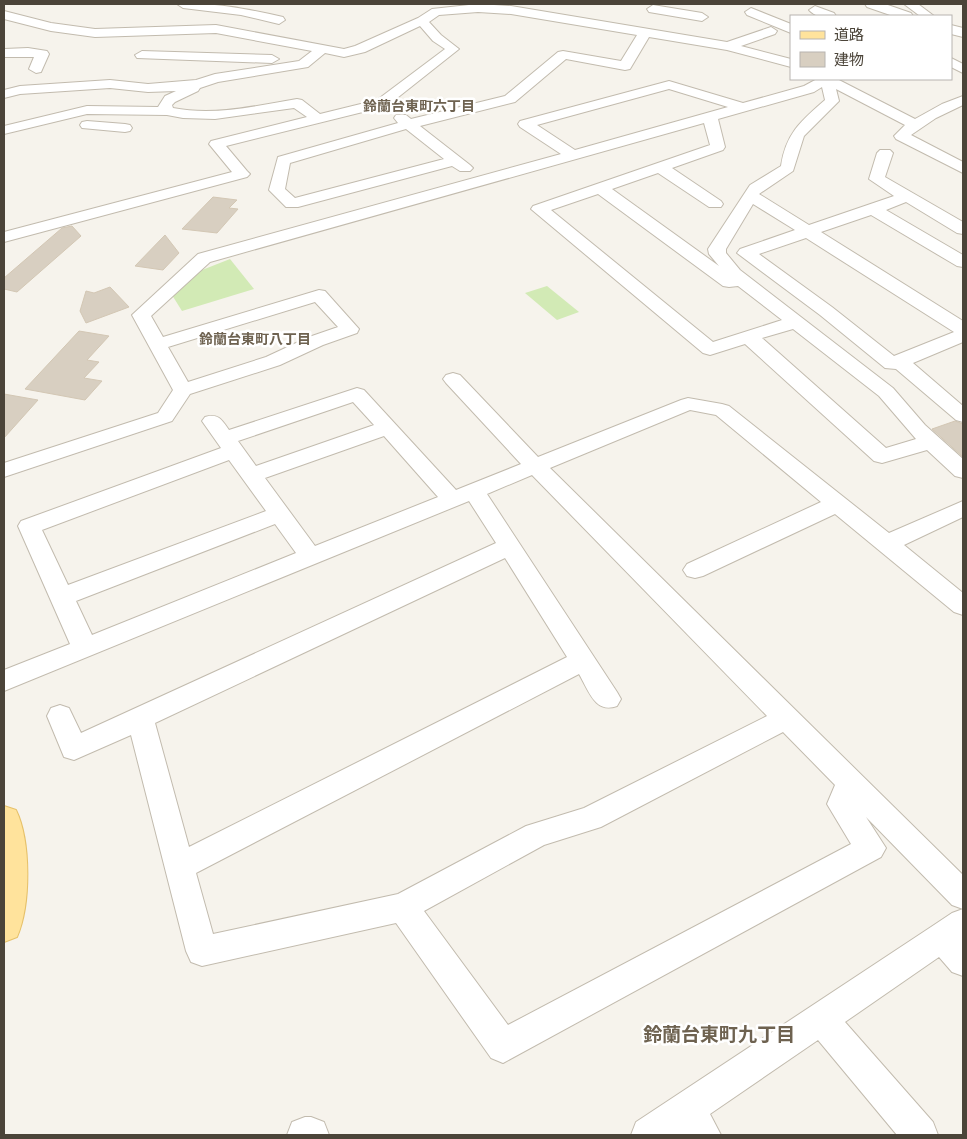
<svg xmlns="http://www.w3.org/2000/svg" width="967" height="1139" font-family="Ubuntu,'Noto Sans JP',sans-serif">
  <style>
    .green { fill: #d2eab5 }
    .building { fill: #d8cfc1; stroke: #d3c7b4 }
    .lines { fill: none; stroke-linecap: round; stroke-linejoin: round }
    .minor-casing { stroke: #c2bbae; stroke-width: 2 }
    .tertiary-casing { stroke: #c2bbae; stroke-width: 2 }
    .primary-casing { stroke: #e6c16a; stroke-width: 2 }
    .minor { fill: #fff; fill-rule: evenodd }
    .tertiary { fill: #fff; fill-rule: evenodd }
    .primary { fill: #ffe39c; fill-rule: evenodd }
    .labels { text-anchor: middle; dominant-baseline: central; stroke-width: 5; stroke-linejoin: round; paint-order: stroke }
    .far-neighbourhood-label { font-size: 14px; font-weight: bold; fill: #6e6250; stroke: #fff }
    .near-neighbourhood-label { font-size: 19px; font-weight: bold; fill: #6e6250; stroke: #fff }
  </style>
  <rect width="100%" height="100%" fill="#f6f3ec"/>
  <!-- green -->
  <g class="green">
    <polygon points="230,259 254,289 182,311 172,295 197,272"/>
    <polygon points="547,286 579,312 557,320 525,293"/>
  </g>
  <!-- building -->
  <g class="building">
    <polygon points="213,197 237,200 229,208 238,209 217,233 182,229"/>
    <polygon points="72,226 81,236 17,292 4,289 4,278 62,228"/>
    <polygon points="165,235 179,253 163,270 135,266"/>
    <polygon points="110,287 129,307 86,323 80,311 86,291 94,293"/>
    <polygon points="79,331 109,336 87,360 99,362 84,378 102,381 85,400 25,389"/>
    <polygon points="4,394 38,400 4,438"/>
    <polygon points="955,421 963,424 963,457 932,429"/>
  </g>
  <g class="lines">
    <defs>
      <g id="minor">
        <path d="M177,4C213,2 248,9 283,17L285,20L279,24L241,15L183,8Z"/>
        <path d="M478,4L511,6L727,42L771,27L777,31L775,34L741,46L791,59V67L727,50L649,37L630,69L625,70L566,59L515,102L420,126L470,165L473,168L470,171H460L452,166L298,207H286L269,190L278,157L398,123L394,118L396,115H406L411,119L505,96L558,52L563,51L621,61L637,35L511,14L478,12L439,15L429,22L441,35L459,49L387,106L226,146L247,171L250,174L247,177L4,242V232L232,172L209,144L211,141L307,117L294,108L215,119L183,118L167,115L87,114L4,134V126L87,106L158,107L165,96L176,91L148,92L110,88L20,94L4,98V90L20,86L110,80L148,84L196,80L215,74L299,61L312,51L216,33L95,37L51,31L4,19V11L51,23L95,29L216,25L344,49L355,46L418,18L432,9ZM420,26L433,41L445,49L377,100L320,114L302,100L297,99C256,106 214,116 173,108L172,105L175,102L198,91L200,88L218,82L308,67L325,53L344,57L365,52ZM406,129L444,159L295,198L285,189L290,163Z"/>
        <polygon points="904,4 918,4 934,16 920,16"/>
        <polygon points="653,5 702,13 708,17 702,21 649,12 647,9"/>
        <path d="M815,6L834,13L836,16C827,17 816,18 809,10Z"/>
        <polygon points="751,8 791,24 791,33 747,15 745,12"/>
        <polygon points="28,48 47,51 49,54 41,72 36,73 29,69 34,57 4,57 4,49"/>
        <polygon points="142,51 272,55 279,59 272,63 137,58 135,55"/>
        <polygon points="951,58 963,64 963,73 951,67"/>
        <path d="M817,79H837L915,119L942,104L963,96V105L936,118L911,135L963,162V173L896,139L894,136L905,125L836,89L839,101L804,136L793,171L759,194L809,225L894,196L869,179L877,153L880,150H890L893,153L885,177L963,222V234L957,233L906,202L886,210L963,255V267L957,266L871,215L821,232L963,321V342L913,363L963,406V422L956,420L896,369L885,368L820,315L737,253L740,249L795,230L753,204L726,249V253L740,270L893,388L925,425L963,459V478L955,476L927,450L882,463L874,461L745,344L710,355L703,353L531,209L533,206L710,145L704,123L210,262L151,316L163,337L319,290L325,291L359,329L357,333L323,345L280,365L190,394L172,421L4,477V463L158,413L173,390L132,315L198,254L561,154L520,127L518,124L520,121L669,81L743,103L804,86ZM822,87L825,100C801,121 786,133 781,166L750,185L708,249L709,254L719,266L612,189L658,173L709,207H721L723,204L721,201L672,168L723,150L725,147L718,119L814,92ZM669,89L728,107L575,150L537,125ZM598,194L723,286L729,287L738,286L782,320L713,342L551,210ZM806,238L954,332L894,356L832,307L759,254ZM315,302L338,327L309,337L266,357L188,382L168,347ZM793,329L879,396L916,439L886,448L762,338Z"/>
        <polygon points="87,121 125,124 130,125 132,128 130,131 125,132 82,128 80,125 82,122"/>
        <path d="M453,373L460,375L538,457L681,400L688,398L722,404L729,406L889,533L963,501V517L904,545L963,593V615L954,612L835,514L703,576L695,578L687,576L683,570L687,564L821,502L716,415L690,410L550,468L963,875V976L952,972L939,957L845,1022L933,1122L938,1135H897L818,1040L710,1114L721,1135H631L636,1122L931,927L952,913L963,909L952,905L866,817L886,848L881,857L503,1063L491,1058L396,923L202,966L191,962L186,951L131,735L74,760L64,757L47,716L51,708L60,705L69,708L81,733L496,543L469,501L4,691V670L70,644L18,526L21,521L221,448L202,421L205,417C218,413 222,420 229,430L357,388L364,390L456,490L521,464L446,383L443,379L446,375ZM353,402L374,425L256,466L238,441ZM384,436L438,497L315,546L265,478ZM229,460L266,511L68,585L42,530ZM532,475L767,716L584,808L526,826L398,894L213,934L196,873L579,674C589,691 595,714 617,706L621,699L617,692L487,494ZM275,524L296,553L92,635L76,601ZM505,558L567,657L189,847L155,723ZM783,732L835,785L827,804L851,844L508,1025L424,911L544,845L601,827Z"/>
        <polygon points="305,1117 311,1117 324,1122 329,1135 287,1135 292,1122"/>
      </g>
      <g id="tertiary">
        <polygon points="865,4 885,4 911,13 913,16 893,16 867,7"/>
        <polygon points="951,25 963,28 963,37 951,34"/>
      </g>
      <path id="primary" d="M4,806L16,810C31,841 31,905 17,937L4,942Z"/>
    </defs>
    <!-- minor casing -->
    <use href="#minor" class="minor-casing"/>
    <!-- tertiary casing -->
    <use href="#tertiary" class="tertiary-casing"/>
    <!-- primary casing -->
    <use href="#primary" class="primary-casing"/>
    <!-- minor -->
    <use href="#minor" class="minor"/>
    <!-- tertiary -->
    <use href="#tertiary" class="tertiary"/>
    <!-- primary -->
    <use href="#primary" class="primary"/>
  </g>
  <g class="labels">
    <!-- far-neighbourhood labels -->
    <g class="far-neighbourhood-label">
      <text x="419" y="106">鈴蘭台東町六丁目</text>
      <text x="255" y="339">鈴蘭台東町八丁目</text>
    </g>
    <!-- near-neighbourhood labels -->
    <g class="near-neighbourhood-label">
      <text x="719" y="1034">鈴蘭台東町九丁目</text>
    </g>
  </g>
  <!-- border -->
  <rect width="967" height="1139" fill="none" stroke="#4b4439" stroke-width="10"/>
  <!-- legend -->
  <rect x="790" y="15" width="162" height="65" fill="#ffffff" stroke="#b7b4b0"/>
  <rect x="800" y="31" width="25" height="8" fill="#ffe39c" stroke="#b7b4b0"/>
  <text x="834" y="40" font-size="15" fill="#4b4439">道路</text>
  <rect x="800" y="52" width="25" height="15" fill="#d8cfc1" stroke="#b7b4b0"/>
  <text x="834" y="65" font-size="15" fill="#4b4439">建物</text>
</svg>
